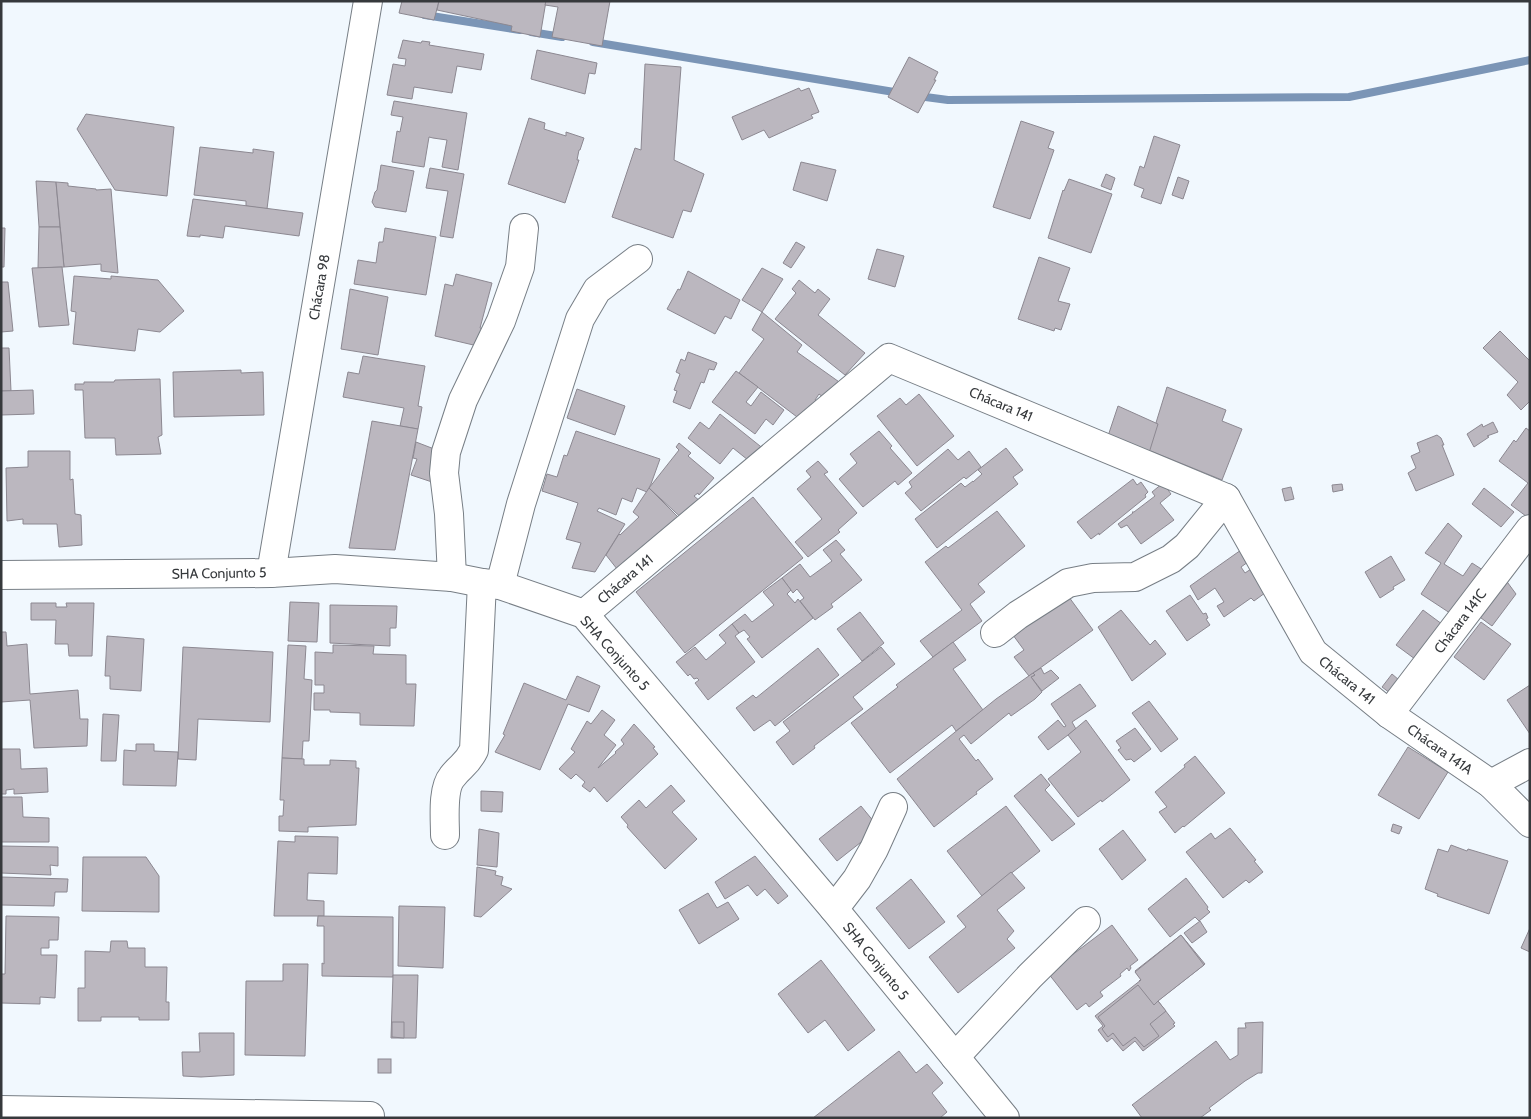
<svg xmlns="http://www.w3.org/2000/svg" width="1531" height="1119" font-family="Cabin,sans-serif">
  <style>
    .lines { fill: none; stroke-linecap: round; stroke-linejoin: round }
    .stream { stroke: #7b95b6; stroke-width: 8 }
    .building { fill: #bbb7bf; stroke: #8c8891 }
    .minor-casing { stroke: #777e85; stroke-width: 30 }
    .minor { stroke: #fff; stroke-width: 28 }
    .labels { text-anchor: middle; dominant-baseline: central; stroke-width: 4; stroke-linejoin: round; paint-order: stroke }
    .street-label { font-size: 14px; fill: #36393c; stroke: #fff }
  </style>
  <rect width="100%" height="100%" fill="#f1f8fe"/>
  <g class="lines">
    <!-- stream -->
    <g class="stream">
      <polyline points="425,15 520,30"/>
      <polyline points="531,32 562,37"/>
      <polyline points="593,42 900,93"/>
      <polyline points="918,96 948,100 1349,97 1530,60"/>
    </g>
  </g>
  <!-- building -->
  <g class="building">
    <polygon points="402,1 439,1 434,20 399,13"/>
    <polygon points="439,1 546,1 540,37 511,31 512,26 437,10"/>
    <polygon points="546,1 610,1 602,46 552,37 558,7 545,5"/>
    <polygon points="403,40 421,43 422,41 430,42 429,45 484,54 481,70 457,66 452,93 414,87 412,99 387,95 393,64 405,66 406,59 398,58"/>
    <polygon points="537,50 597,63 595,74 589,73 585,94 531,79"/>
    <polygon points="909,57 938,72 934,80 936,80 918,113 888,97"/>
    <polygon points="645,64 681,67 674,160 704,174 691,212 683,210 673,238 612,217 635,148 641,150"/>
    <polygon points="799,88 801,91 809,88 819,112 811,115 813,118 769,138 764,130 742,140 732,117"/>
    <polygon points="394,101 467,113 458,170 442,167 447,140 433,138 429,137 424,167 392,162 397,131 400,132 403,117 391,115"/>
    <polygon points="86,114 174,127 167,196 115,190 77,129"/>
    <polygon points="529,118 545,123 544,129 566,136 566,132 584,138 580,150 579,150 577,160 579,160 565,203 508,184"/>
    <polygon points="1021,121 1054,132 1048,148 1054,150 1030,219 993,207"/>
    <polygon points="1154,136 1180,145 1161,204 1141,197 1144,189 1134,185 1140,166 1144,168"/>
    <polygon points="200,147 253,153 253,149 274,152 267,209 246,206 246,201 194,195"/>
    <polygon points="801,162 836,170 827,201 793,190"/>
    <polygon points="381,165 414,171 406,212 375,207 372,202 375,192 377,190"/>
    <polygon points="430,168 464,174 453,238 440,236 448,191 426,188"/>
    <polygon points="1106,174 1115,178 1111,190 1101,186"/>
    <polygon points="1178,177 1189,181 1183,199 1172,195"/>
    <polygon points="1069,179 1112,194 1091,253 1048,238 1063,190 1064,191"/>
    <polygon points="36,181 56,182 60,227 39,227"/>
    <polygon points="56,182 68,183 68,186 96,189 96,190 111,189 118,273 101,271 101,264 64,267"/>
    <polygon points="193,199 303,213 299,236 225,226 223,238 200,235 200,237 187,236"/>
    <polygon points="39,227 60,227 64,267 38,268"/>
    <polygon points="1,228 5,228 4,267 1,267"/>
    <polygon points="385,228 436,237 426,295 354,284 358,260 376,263 379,242 383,242"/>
    <polygon points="796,242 805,247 791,268 783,263"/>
    <polygon points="877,249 904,256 895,287 868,279"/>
    <polygon points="1039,257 1070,268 1058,301 1070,304 1061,330 1055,328 1054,331 1018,319"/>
    <polygon points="62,267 69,325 39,327 32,268"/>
    <polygon points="762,268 783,279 762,312 742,300"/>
    <polygon points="688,271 740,300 731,319 725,316 715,334 667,309 678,289 680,290"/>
    <polygon points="456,274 492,283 480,328 486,330 482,347 435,336 445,284 453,286"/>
    <polygon points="74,276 111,279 111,276 158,280 184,311 160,332 138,329 135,351 73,344 76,312 71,311"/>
    <polygon points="799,280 815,293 818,289 830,299 818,315 865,353 845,375 775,319 796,293 792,289"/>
    <polygon points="1,282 8,282 13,331 1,332"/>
    <polygon points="350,289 388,297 378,355 341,349"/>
    <polygon points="762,312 802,345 797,352 842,384 828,401 819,394 815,400 820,404 805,423 739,373 764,339 752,330"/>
    <polygon points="1500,331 1530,361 1530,401 1521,410 1507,395 1518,382 1483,348"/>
    <polygon points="1,348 9,348 11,391 1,391"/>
    <polygon points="688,352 717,363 714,370 709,369 704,383 701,382 690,409 673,402 677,391 674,390 680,374 676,372 681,359 685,361"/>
    <polygon points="363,356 425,366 418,406 422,407 418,429 400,426 404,408 343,397 348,372 359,374"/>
    <polygon points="241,370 241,373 263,372 264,415 174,417 173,372"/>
    <polygon points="736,371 758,387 746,402 751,406 761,392 784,410 773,425 766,419 755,434 712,402"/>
    <polygon points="160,379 162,435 158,437 161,454 116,455 115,438 85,438 83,390 75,390 75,384 84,384 84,382 114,382 115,380"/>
    <polygon points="1167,387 1226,410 1222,421 1242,429 1222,480 1151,451 1150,454 1147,452"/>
    <polygon points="577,389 625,406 615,435 567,418"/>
    <polygon points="33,390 34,414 1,415 1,391"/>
    <polygon points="919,394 954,436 917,466 877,416 900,398 906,405"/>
    <polygon points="1118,406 1158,424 1149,453 1108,436"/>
    <polygon points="720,414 765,450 753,464 733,448 720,464 688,438 700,422 709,429"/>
    <polygon points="372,421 418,429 395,550 349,548"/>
    <polygon points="1493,422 1498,432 1487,436 1489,437 1474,447 1467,434 1482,424 1483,427"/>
    <polygon points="1526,428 1530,431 1530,519 1511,505 1528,483 1499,461 1514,440 1516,442"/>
    <polygon points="576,431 660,459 651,484 647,492 637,488 632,502 622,498 616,515 599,508 597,511 625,524 595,572 572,568 581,543 566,539 578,503 542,491 547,474 557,477 564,455 567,456"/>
    <polygon points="879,431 892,446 890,448 912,473 898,485 895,481 863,507 839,479 857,463 850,454"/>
    <polygon points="1437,435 1441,438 1444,445 1442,445 1454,475 1416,491 1408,473 1416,468 1411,456 1420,452 1417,443"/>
    <polygon points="416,442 442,452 432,482 411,475 417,459 413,458"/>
    <polygon points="679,443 691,453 688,456 714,478 699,495 698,493 694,496 707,507 687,523 649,488 679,450 676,447"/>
    <polygon points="1006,448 1023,470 1013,477 1018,484 937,548 915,519 961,483 965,487 973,481 973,482 982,474 978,470"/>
    <polygon points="948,449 958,460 969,451 981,467 966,479 964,477 921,511 905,493 912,487 909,482"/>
    <polygon points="28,451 70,451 70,480 73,479 75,514 81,515 82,545 59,547 57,524 23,524 23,519 7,521 6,468 28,467"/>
    <polygon points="818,461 828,472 824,474 857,513 838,530 840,532 808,557 795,542 822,519 797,489 811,477 806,471"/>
    <polygon points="1133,479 1137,485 1141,482 1148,492 1145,495 1146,497 1099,535 1099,533 1091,539 1077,522"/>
    <polygon points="1163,483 1171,494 1160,503 1174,520 1141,544 1127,525 1121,528 1118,524 1133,513 1132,512 1134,512 1155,496 1152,492"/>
    <polygon points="1342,484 1343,490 1333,492 1332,485"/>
    <polygon points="1291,487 1294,499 1285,501 1282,489"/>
    <polygon points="649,488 684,523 621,574 606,555 619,534 620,535 639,517 633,512"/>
    <polygon points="1484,488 1514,512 1501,527 1472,504"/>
    <polygon points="753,497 803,558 685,653 636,592"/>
    <polygon points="997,511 1025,546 978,584 985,592 970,604 982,621 933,657 920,641 962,610 925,562 946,546 948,548"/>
    <polygon points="1448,523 1462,536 1444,564 1463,576 1472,563 1486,572 1456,617 1421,594 1441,563 1425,553"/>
    <polygon points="836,540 845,550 840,554 862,580 831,604 833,607 815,620 800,601 804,598 797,589 793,593 782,578 800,564 810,577 832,561 823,550"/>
    <polygon points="1241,550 1248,562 1241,567 1245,573 1254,567 1269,590 1254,601 1251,598 1224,617 1217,606 1224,602 1215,588 1198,600 1190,586"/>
    <polygon points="1391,556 1405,580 1393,587 1394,589 1380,598 1365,572"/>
    <polygon points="782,578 791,590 787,594 795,603 798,599 813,618 762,658 747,639 750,637 744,630 739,633 732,624 745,614 752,622 774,605 763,592"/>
    <polygon points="1505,579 1516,594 1492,626 1477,615"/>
    <polygon points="1066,593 1093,630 1029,676 1014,657 1024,650 1010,631"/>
    <polygon points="1190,595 1203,614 1206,613 1208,618 1206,619 1210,625 1187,641 1166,611"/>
    <polygon points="290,602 319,603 317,642 288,641"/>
    <polygon points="31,603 56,603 56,607 67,607 66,603 94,603 92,656 69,656 68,644 55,644 56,620 31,620"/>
    <polygon points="330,605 397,606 396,628 390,628 390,646 330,643"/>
    <polygon points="1121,610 1150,645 1155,640 1166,654 1132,681 1098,627"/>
    <polygon points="1423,610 1450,630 1419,662 1396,645"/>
    <polygon points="860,612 884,643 862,661 837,629"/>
    <polygon points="1481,622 1511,644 1484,680 1454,657"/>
    <polygon points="732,624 739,633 735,636 755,662 708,700 695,683 699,680 697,678 694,679 690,674 688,676 676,662 695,647 706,660 726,643 719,635"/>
    <polygon points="1,632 6,632 7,646 27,644 30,694 78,690 80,719 88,719 87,746 34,748 30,700 1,702"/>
    <polygon points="107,636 144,639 141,691 110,689 110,676 105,676"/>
    <polygon points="953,642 966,660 953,669 983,710 956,731 952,725 890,773 851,723 898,687 896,685"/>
    <polygon points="288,645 306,646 304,679 312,680 309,741 303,741 302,759 282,758"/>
    <polygon points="333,645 374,646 373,654 406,655 406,684 416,684 414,726 360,725 360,713 330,712 330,710 314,710 314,693 324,693 324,685 315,685 315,652 333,653"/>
    <polygon points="183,647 273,652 270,722 198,719 196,760 178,759"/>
    <polygon points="881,647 895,664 853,697 863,709 814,746 815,748 793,765 776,742 790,731 783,722"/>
    <polygon points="818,648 839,675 775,726 770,720 754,731 736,708 753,695 756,698"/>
    <polygon points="1041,668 1044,674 1051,670 1059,678 1042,691 1031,677 1035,675 1033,673"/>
    <polygon points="1033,673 1035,675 1031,677 1042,692 1035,699 1011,716 1009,713 971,744 964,735 959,739 976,761 978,759 993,779 976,792 977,794 975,795 934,827 897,779 996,699"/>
    <polygon points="1392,674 1406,686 1394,696 1382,687"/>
    <polygon points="577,676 600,686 589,712 568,704 540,770 495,752 505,735 503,734 524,683 566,700"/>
    <polygon points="1080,684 1096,706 1072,722 1076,729 1048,750 1038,737 1058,720 1064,727 1066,726 1051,704"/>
    <polygon points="1530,685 1530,734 1507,700"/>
    <polygon points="1149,701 1178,739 1161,752 1132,713"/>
    <polygon points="602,710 615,720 604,735 616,745 598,768 616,753 615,752 624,744 621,740 634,724 655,747 653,748 658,754 607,802 594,787 590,792 582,786 585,782 576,774 571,779 559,769 575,752 571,749 587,721 591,724"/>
    <polygon points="103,714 119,715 116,761 101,761"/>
    <polygon points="1086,720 1130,780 1102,802 1101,800 1078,817 1048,779 1081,752 1068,735"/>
    <polygon points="1135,728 1151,749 1134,762 1131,759 1126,760 1118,750 1121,748 1116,741"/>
    <polygon points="136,744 154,744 154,751 178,752 176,786 123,785 124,750 136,751"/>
    <polygon points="1408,747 1448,772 1419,819 1378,795"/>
    <polygon points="1,749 20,749 21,769 47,768 48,792 14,794 14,789 6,790 6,794 1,794"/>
    <polygon points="1195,756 1225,793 1184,827 1183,826 1175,833 1159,812 1167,807 1155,792 1185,767 1184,765"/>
    <polygon points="282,758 304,759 304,765 330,765 330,760 356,761 356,768 359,768 356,825 308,827 308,832 279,831 279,816 283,816 284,800 280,800"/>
    <polygon points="1041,774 1050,785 1045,790 1075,824 1052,841 1014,796"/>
    <polygon points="671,785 685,801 672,812 697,839 665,869 627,827 628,825 621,817 639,800 646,808"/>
    <polygon points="481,791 503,792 502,812 481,811"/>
    <polygon points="1,797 22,797 23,817 49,818 49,842 1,842"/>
    <polygon points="861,806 879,828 837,861 819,839"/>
    <polygon points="1006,806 1040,851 982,896 947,851"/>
    <polygon points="1393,824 1402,827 1399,834 1391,831"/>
    <polygon points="1230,828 1256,860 1254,861 1263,872 1249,883 1246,880 1223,898 1186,852 1211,833 1215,839"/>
    <polygon points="479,829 499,833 497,867 477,865"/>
    <polygon points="1123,830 1146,860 1122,880 1099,849"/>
    <polygon points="295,836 338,837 337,874 308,873 307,900 324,901 324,916 274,916 278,841 295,842"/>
    <polygon points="1451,845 1467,851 1468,849 1508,861 1489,914 1437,896 1438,894 1425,889 1438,849 1448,852"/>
    <polygon points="1,846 58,847 58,866 50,865 51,875 1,873"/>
    <polygon points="755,856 788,896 778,904 765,889 757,896 748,885 725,899 715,882"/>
    <polygon points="83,857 146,857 159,876 159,912 82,911"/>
    <polygon points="477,867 496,871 495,875 503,877 501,885 512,889 481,917 474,916"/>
    <polygon points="1011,872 1025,888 997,910 1014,931 1007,939 1015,948 958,993 929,957 966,927 957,916"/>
    <polygon points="1,877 68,879 67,892 55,892 54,906 1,905"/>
    <polygon points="1186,878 1208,907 1207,909 1210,912 1199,921 1195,917 1170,937 1148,909"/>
    <polygon points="911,879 945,922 909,949 876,908"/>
    <polygon points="708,893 717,908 728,902 739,919 699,944 679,910"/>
    <polygon points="399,906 445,907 443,968 398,966"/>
    <polygon points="6,916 59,917 58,940 49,940 49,948 41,948 41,955 57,955 55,998 40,997 40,1004 1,1003 1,974 5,974"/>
    <polygon points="318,916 393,917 393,977 322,976 322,963 324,964 324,926 317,926"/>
    <polygon points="1200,921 1207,932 1192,943 1184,933"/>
    <polygon points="1112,925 1138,960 1130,966 1131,968 1129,971 1127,968 1120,974 1121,976 1100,992 1103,996 1089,1007 1086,1003 1077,1010 1048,973"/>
    <polygon points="1530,928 1530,952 1521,948"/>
    <polygon points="1181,935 1205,964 1155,1003 1139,981 1141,979 1135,971"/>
    <polygon points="1181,935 1204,965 1158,1001 1175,1023 1173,1024 1175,1026 1143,1051 1135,1041 1123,1051 1112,1038 1107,1042 1098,1030 1103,1026 1095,1016 1141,980 1135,972"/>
    <polygon points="111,941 127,941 128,948 145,948 145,967 167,967 166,1002 169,1002 169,1020 139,1020 139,1017 101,1017 101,1021 78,1021 78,988 85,988 85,951 110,952"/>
    <polygon points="821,960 875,1030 848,1051 825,1020 808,1033 778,994"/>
    <polygon points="283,964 308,964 305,1056 245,1055 246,981 283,981"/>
    <polygon points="393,975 418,975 416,1038 391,1038"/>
    <polygon points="1138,985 1154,1005 1158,1001 1166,1011 1150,1024 1159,1036 1144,1047 1135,1037 1123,1046 1113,1033 1108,1037 1102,1029 1105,1026 1098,1017"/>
    <polygon points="392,1022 404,1022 404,1038 392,1037"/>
    <polygon points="1263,1022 1262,1073 1258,1073 1245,1081 1209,1108 1211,1110 1200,1118 1142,1118 1134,1107 1132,1105 1216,1041 1230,1060 1238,1055 1238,1028 1246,1028 1245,1023"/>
    <polygon points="199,1033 234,1033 234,1075 201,1077 183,1076 182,1052 200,1052"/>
    <polygon points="899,1051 916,1073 927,1064 943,1083 932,1093 947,1112 940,1118 813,1118"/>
    <rect x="378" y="1059" width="13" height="14"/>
  </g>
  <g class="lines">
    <defs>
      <g id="minor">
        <polyline points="271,573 368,1"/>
        <polyline points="1,575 271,573 335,569 452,577 482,583 500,585 584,614 834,909 1005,1118"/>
        <polyline points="452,577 449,514 444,473 446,452 463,400 501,321 520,267 524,228"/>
        <polyline points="500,585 521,504 580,319 597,290 638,259"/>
        <polyline points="584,614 889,358 1226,498 1313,652 1389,714 1491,784 1530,823"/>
        <polyline points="995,633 1018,615 1068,583 1093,578 1135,577 1171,559 1187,546 1226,498"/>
        <polyline points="1389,714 1530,529"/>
        <polyline points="1491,784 1530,763"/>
        <path d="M445,835C445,819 442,789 452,777C461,765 466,766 474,750L482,583"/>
        <polyline points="834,909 857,879 874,849 893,807"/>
        <polyline points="955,1057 1030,976 1086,921"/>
        <polyline points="1,1110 370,1116"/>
      </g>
    </defs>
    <!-- minor casing -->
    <use href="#minor" class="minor-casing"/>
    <!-- minor -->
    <use href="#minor" class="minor"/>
  </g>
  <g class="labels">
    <!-- street labels -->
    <g class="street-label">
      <text transform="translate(319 287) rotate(-80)">Chácara 98</text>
      <text transform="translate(1001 404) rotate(23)">Chácara 141</text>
      <text transform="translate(219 573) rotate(-1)">SHA Conjunto 5</text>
      <text transform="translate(625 579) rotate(-40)">Chácara 141</text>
      <text transform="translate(1460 621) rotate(-53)">Chácara 141C</text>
      <text transform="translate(615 653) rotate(48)">SHA Conjunto 5</text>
      <text transform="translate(1347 680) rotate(39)">Chácara 141</text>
      <text transform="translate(1440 749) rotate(35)">Chácara 141A</text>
      <text transform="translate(876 961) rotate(51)">SHA Conjunto 5</text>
    </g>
  </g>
  <!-- border -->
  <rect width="1531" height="1119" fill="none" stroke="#36393c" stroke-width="5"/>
</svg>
